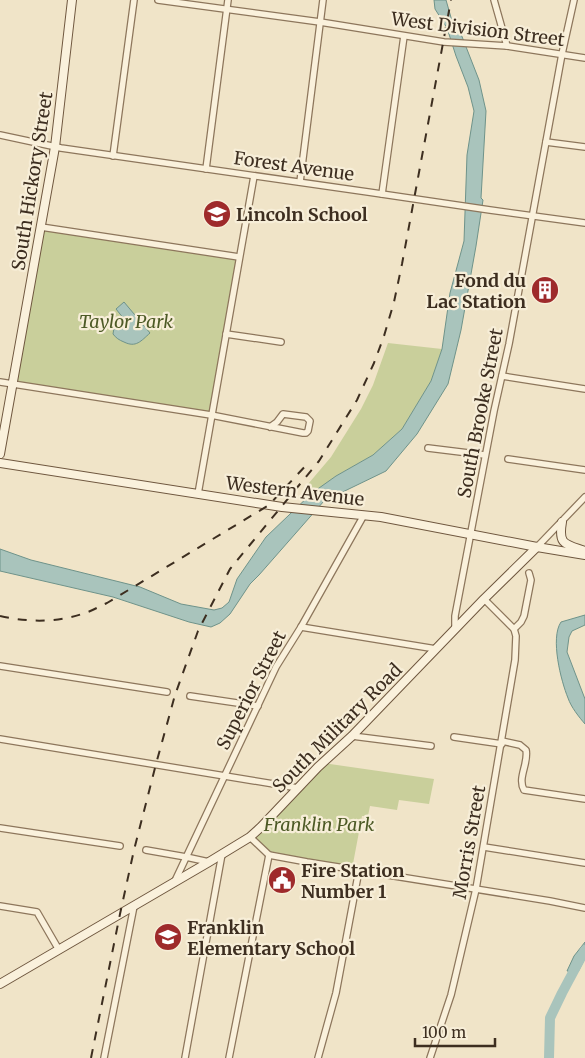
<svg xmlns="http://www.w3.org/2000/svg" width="585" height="1058" font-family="Merriweather,serif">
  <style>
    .green { fill: #c9cf9b }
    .water { fill: #a9c4bc; stroke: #6f938a }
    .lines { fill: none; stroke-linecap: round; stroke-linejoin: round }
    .river { stroke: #a9c4bc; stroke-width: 10 }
    .street-casing { stroke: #8d765c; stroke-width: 8 }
    .secondary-casing { stroke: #6f573f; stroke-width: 10 }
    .street { stroke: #faf1dc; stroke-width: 5.5 }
    .secondary { stroke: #faf1dc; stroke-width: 8 }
    .rail { stroke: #3d2e20; stroke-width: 2; stroke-dasharray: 9 9; stroke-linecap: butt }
    .labels { text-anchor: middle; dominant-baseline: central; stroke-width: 4.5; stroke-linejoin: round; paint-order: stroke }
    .street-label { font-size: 18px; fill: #3d2e20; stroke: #f7eed8 }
    .poi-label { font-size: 18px; font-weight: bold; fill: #3d2e20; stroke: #f7eed8; text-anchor: start }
    .park-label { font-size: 18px; font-style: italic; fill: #4d5a26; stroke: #f7eed8 }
  </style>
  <rect width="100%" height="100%" fill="#f0e4c8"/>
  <!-- green -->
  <g class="green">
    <polygon points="41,227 239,257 211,415 12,385"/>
    <polygon points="388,343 442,349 431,381 402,429 373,455 336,476 306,499 303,490 331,457 361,409 373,385"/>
    <polygon points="323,763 434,779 429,804 399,800 397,810 370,806 368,816 362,816 352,869 269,855 250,837"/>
  </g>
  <!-- water -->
  <g class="water">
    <polygon points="434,0 446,0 452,21 461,34 479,80 486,111 481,198 483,200 476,246 461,330 448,384 417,434 386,471 324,501 259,575 250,584 230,614 220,623 211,627 189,622 113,597 0,571 0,549 31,560 140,587 181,604 214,610 222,608 229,602 237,579 266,537 312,493 336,476 373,455 402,429 431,381 442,349 450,293 464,241 467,155 474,111 468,87 456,56 447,28 435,9"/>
    <path d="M124,302L150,333C141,341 136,348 124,342C119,340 116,338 113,334L114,328L124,319L116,309Z"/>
    <path d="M585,615V625L572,631L569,637L567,652L585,699V724C579,717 571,707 568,698C561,681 550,638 561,622Z"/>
    <polygon points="585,942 585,958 578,972 567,971 574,956"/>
  </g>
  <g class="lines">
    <!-- river -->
    <polyline class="river" points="549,1058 550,1018 562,993 585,950"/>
    <defs>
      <g id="street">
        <polyline points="158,0 320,22 444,42 507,46 585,58"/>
        <polyline points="494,0 507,46"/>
        <polyline points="0,135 61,148 368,192 490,210 585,223"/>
        <polyline points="546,142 585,147"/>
        <polyline points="113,156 134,0"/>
        <polyline points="206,169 228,0"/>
        <polyline points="300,182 323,0"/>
        <polyline points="382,194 404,36"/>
        <polyline points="41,227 239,257"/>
        <polyline points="226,334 281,342"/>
        <polyline points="502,376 585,389"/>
        <polyline points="0,382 211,415 303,433 306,433 308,431 310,421 306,417 283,414 277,422 270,427"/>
        <polyline points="428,448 485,455"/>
        <polyline points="508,459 585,470"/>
        <polyline points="198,494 254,176"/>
        <polyline points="537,547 585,497"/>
        <polyline points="301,627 436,649"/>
        <polyline points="455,629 455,616 494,411 509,344 562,54 574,0"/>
        <polyline points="514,629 521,622 524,616 531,580 529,573"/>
        <polyline points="0,666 167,692"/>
        <polyline points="190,696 258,706"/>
        <polyline points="352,736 431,746"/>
        <polyline points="454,737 502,744"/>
        <polyline points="0,739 298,788"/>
        <path d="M502,741L520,745L526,750C529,763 517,778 524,790L585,799"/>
        <polyline points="0,828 120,846"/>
        <polyline points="250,837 269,855 307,862 550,901 585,908"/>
        <polyline points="484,847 585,863"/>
        <polyline points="146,850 186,857 209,862"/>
        <polyline points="174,883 276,667 301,627 364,515"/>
        <polyline points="0,906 37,912 59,950"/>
        <polyline points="104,1058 134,906"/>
        <polyline points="185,1058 222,854"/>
        <polyline points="229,1058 269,855"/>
        <polyline points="318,1058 336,993 359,870"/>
        <polyline points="430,1058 451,995 476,889 515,660 516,636 514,629 484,599"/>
      </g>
      <g id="secondary">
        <polyline points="0,454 55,147 72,0"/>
        <polyline points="0,463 282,507 381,517 537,547 585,555"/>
        <path d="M562,522C558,545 565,544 585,551"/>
        <polyline points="0,984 209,862 250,837 261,827 318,767 352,736 484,599 537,547"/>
      </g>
    </defs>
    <!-- street casing -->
    <use href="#street" class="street-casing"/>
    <!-- secondary casing -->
    <use href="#secondary" class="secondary-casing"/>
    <!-- street -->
    <use href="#street" class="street"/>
    <!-- secondary -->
    <use href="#secondary" class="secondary"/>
    <!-- rail -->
    <g class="rail">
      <path d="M0,616C27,622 54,623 82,614C90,612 98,607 107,603L269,505L310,461"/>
      <polyline points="91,1058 120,914 134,850 156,764 175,695 198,631 230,569 319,461 357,400 374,363 384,336 394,302 402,264 451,0"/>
    </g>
  </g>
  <!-- icons -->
  <defs>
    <symbol id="school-disc" viewBox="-11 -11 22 22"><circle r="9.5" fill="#9e2a2b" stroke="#f7eed8"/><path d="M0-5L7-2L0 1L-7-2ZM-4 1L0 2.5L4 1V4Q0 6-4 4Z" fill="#fff"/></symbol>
    <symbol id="building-disc" viewBox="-11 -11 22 22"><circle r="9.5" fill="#9e2a2b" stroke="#f7eed8"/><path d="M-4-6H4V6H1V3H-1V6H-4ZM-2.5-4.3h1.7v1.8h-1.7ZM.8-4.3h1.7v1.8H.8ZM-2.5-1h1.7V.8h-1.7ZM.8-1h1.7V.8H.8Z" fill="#fff"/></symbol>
    <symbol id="civic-disc" viewBox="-11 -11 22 22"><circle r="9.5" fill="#9e2a2b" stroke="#f7eed8"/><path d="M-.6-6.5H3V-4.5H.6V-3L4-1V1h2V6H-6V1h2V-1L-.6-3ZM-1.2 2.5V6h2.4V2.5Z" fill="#fff"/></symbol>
  </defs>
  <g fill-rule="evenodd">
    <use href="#school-disc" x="201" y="198" width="32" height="32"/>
    <use href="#building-disc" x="529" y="274" width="32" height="32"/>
    <use href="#civic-disc" x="266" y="864" width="32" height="32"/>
    <use href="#school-disc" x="152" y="921" width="32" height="32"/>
  </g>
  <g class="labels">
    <!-- street labels -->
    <g class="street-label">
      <text transform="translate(478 29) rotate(7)">West Division Street</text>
      <text transform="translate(294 166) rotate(8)">Forest Avenue</text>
      <text transform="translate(32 181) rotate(-81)">South Hickory Street</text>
      <text transform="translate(480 413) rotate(-79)">South Brooke Street</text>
      <text transform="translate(295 491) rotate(7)">Western Avenue</text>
      <text transform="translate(251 690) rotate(-63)">Superior Street</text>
      <text transform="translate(337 728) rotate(-45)">South Military Road</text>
      <text transform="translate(469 842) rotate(-80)">Morris Street</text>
    </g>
    <!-- poi labels -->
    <g class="poi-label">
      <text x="236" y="214">Lincoln School</text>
      <text x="526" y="280" text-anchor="end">Fond du<tspan x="526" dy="21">Lac Station</tspan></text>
      <text x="301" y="870">Fire Station<tspan x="301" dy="21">Number 1</tspan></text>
      <text x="187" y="927">Franklin<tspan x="187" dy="21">Elementary School</tspan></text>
    </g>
    <!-- park labels -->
    <g class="park-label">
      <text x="126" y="321">Taylor Park</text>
      <text x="319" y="824">Franklin Park</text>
    </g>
  </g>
  <!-- scale -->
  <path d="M415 1038v8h80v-8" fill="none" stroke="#3d2e20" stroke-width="2.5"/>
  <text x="422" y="1038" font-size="15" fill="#3d2e20" stroke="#f7eed8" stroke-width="4" paint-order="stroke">100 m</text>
</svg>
